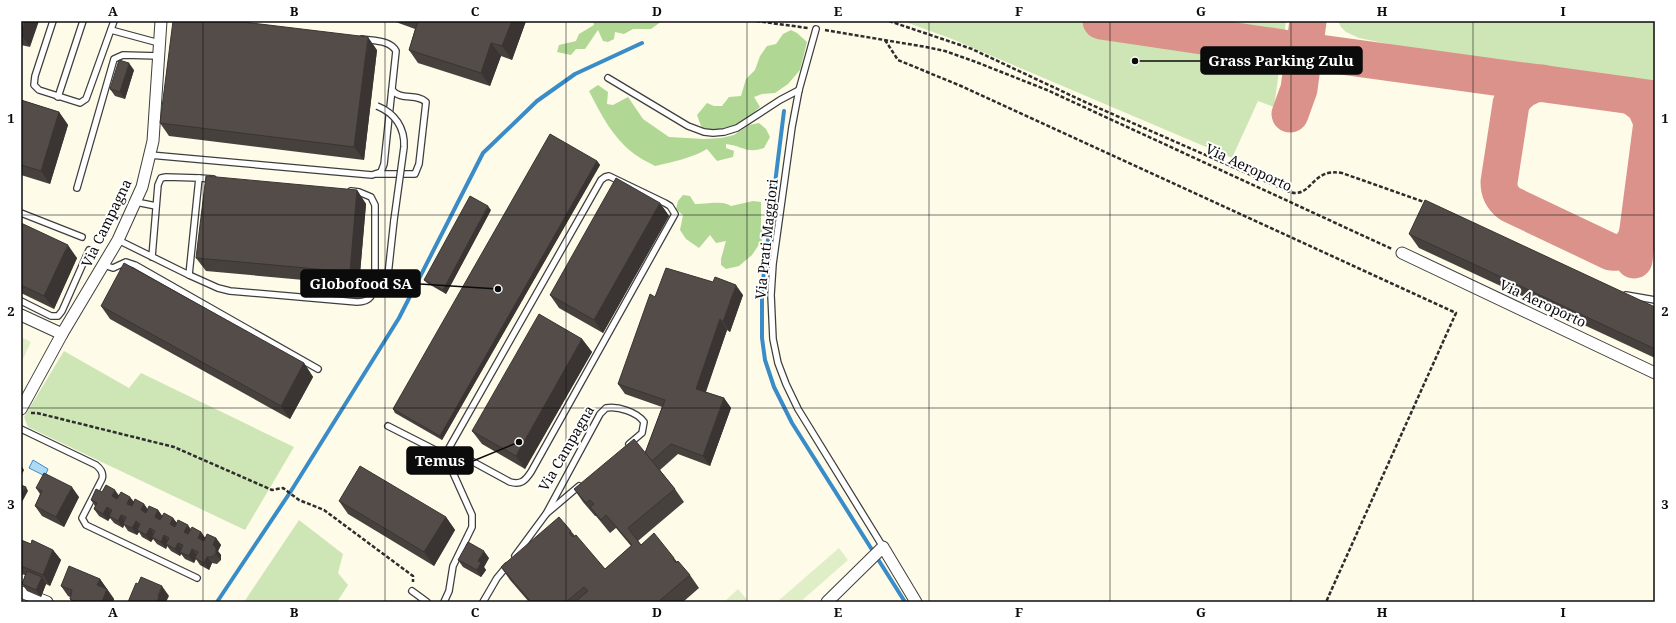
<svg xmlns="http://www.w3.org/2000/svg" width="1676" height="623" font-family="'Noto Serif',serif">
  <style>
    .green { fill: #cee6b5 }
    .forest { fill: #b1d795 }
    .pitch { fill: #dfeec6 }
    .water { fill: #b0d9f3; stroke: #3a8cc8 }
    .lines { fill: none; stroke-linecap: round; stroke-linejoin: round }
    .stream { stroke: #3a8cc8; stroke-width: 4 }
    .taxiway { stroke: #da928a; stroke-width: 37 }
    .service-casing { stroke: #3e3e3e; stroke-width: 8 }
    .minor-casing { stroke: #3e3e3e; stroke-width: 13 }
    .path { stroke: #2d2d2d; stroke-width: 2.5; stroke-dasharray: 4 2; stroke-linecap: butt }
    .service { stroke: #fff; stroke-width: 5.5 }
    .minor { stroke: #fff; stroke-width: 11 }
    .service-bridge-casing { stroke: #3e3e3e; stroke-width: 8; stroke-linecap: butt }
    .service-bridge { stroke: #fff; stroke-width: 5.5 }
    .wall { fill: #47413e }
    .shaded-wall { fill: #3a3532 }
    .building { fill: #534c48; stroke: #3a3532 }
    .grid { fill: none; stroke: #0b0b0b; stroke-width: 1; stroke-opacity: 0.55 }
    .labels { text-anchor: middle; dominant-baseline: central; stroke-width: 4; stroke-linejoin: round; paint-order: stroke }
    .street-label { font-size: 14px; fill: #0b0b0b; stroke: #fff }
    .leader { fill: none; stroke: #0b0b0b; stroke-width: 1.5 }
    .callout-dot { fill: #0b0b0b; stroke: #fff; stroke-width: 1.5 }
    .callout { fill: #0b0b0b; stroke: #0b0b0b; stroke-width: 1.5 }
    .callout-label { font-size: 15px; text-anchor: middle; font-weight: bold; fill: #fff }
    .neatline { fill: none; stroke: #0b0b0b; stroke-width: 1.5 }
    .grid-label { font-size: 13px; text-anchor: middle; font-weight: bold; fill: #0b0b0b }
  </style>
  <rect width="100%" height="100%" fill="#fefbe9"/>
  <!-- green -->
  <g class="green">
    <polygon points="903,21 1286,21 1274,107 1258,101 1232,158 952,39"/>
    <polygon points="1338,21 1655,21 1655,83 1413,49 1359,38 1346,32 1341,27"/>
    <polygon points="64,351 129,388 141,373 294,447 245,530 28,427 24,417"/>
    <polygon points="299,520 343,554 338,573 348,585 337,602 244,602"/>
  </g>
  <!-- forest -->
  <g class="forest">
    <polygon points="593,21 662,21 651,29 633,29 624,34 615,32 614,39 608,42 603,41 598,30 585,49 576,49 571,55 557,52 559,45 576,41 579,34 594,25"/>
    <polygon points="791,30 797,33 807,42 800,70 788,84 775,93 762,94 754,97 760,107 739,125 708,131 701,126 697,115 707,103 714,106 722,106 729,97 741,96 746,79 755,70 760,56 767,46 776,44 783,34"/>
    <path d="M598,85L608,92L607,104L613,105L628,97L643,119L669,137L704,139L721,138L734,135L749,125L759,123L766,129L770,137L764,148C746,154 743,146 726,144V148L734,151L733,157L717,161L707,149C692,158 672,162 655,166C648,162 639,158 633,153C613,138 600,113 589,91Z"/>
    <path d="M683,195L690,196L695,204C704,204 724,200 731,206L753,201L761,202V227L764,237L752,255L739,266L726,269L721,265V259L726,241L716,243L710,235L699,248L686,239L680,230L683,215L676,209L678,201Z"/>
  </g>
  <!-- pitch -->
  <g class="pitch">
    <polygon points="21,337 31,342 21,363"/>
    <polygon points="839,548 848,560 800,602 777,602"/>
    <polygon points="738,589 749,602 724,602"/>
  </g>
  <!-- water -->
  <polygon class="water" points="33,460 48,469 45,476 29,468"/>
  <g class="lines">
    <!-- stream -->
    <g class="stream">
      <polyline points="784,111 762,288 762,338 765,360 774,387 792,423 905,602"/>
      <polyline points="217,602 291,491 399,318 483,153 537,101 575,74 642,43"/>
    </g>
    <!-- taxiway -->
    <g class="taxiway">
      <polyline points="1101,21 1283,48 1655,99"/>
      <path d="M1542,83C1528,85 1517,91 1511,104L1499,182C1499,192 1502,198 1510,204L1611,252C1625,254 1633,247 1637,235"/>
      <polyline points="1632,96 1645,106 1652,122 1634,260"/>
      <polyline points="1290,114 1299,89 1308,21"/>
    </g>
    <defs>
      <g id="service">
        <polyline points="53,21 35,76 34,85 39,90 80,103 86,99 90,88 114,21"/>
        <polyline points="816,29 799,90 792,127 773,264 771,295 773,339 778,363 786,384 798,409 883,547"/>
        <polyline points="111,30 159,43"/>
        <polyline points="608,78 688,126 704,132 713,133 724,132 737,128 780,100 799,90"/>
        <polyline points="58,97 83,21"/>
        <path d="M150,155L372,175L381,172L384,164L396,51C390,40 374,41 362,39"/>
        <path d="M377,174H415L419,164L426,102C416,93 401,101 392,90"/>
        <path d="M609,176L665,203L670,206L675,214L531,472C525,481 521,485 510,482L466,458L445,455L601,180L605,177Z"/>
        <polyline points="199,178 213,179"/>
        <polyline points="77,188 114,59 123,55 159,56"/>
        <polyline points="136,202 156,206"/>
        <polyline points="21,213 82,237"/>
        <polyline points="118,240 189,275 199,178 166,177 161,178 158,185 152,257"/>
        <polyline points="104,265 113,268 126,262 135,265 318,369"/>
        <path d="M189,275L218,288L230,291L357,302C371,302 373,295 375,282V205L371,197L359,192L351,191"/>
        <polyline points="373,292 380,287 388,275 394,220"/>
        <polyline points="1626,295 1655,300"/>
        <polyline points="21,301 51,316 58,316 62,311 89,250"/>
        <polyline points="388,426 445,455 472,515 472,527 453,566 449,591 444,602"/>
        <path d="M21,429L96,465C101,469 104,473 102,479L82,518L86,525L197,578"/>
        <polyline points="546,514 579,486"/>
        <path d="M515,556L546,514L600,414L606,408C618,406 637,412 644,422L642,433L629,444"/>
        <polyline points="412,591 427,602"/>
        <polyline points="483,602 497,578 507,566"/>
      </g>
      <g id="minor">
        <polyline points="1402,253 1655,373"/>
        <polyline points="21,315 62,334"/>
        <polyline points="21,409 62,334 118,240 142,187 153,141 161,21"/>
        <polyline points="21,592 47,602"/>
        <polyline points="827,602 883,547 916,602"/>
      </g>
    </defs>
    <!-- service casing -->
    <use href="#service" class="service-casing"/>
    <!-- minor casing -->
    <use href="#minor" class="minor-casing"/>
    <!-- path -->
    <g class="path">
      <polyline points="756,21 808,28"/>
      <path d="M889,21L972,49L1085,102L1285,190C1288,191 1292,193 1295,193C1313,193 1313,168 1342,173L1427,203"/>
      <polyline points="825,30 926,47 945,51 976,62 1047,90 1392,249"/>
      <polyline points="885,40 898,60 961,86 1456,313 1326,602"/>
      <polyline points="31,413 37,413 174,447 272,490 283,488 299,500 324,510 413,576 413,582"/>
    </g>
    <!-- service -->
    <use href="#service" class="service"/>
    <!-- minor -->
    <use href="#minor" class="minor"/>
    <defs>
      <path id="service-bridge" d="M377,106C395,113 405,128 404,147L394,220"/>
    </defs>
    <!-- service-bridge casing -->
    <use href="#service-bridge" class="service-bridge-casing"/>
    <!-- service-bridge -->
    <use href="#service-bridge" class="service-bridge"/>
  </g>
  <!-- wall -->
  <g class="wall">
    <polygon points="21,21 30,47 21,45"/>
    <polygon points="393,21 526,21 512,60 501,56 490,86 418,63 409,50 415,29"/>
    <polygon points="377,50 364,160 169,136 160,123"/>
    <polygon points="134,70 125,99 115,96 110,89"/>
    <polygon points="21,100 59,112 68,125 50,184 21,175"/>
    <polygon points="597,161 600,165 442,440 395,413 393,409"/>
    <polygon points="357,190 366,204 359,285 206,271 196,258"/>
    <polygon points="660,203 669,216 603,333 559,308 550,295"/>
    <polygon points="491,210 446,294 427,283 424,280"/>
    <polygon points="21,223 77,258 54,309 21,293"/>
    <polygon points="1409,234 1655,307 1655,358 1419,248"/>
    <polygon points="743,295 730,332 727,330 706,392 724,398 731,408 710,466 678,454 660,470 675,489 684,502 638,541 641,545 677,562 690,575 699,588 683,602 529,602 510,580 501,567 571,531 575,536 605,569 631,546 616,528 610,533 596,516 595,516 583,502 574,489 645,453 662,407 625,394 618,384 655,297"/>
    <polygon points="101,306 304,363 313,377 290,419 110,319"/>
    <polygon points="582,339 592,352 525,469 482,444 472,431"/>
    <polygon points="36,488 79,497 64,527 42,516 35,506 40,494"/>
    <polygon points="102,492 119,495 134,502 144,504 147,509 158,510 162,516 173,518 177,523 191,529 201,532 205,538 216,538 221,545 218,551 221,555 221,560 217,564 212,563 209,570 200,565 196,559 194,563 185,559 181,554 180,556 171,551 167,546 166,549 157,544 153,539 151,542 142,537 139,532 137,535 128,531 124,525 123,528 114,523 110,518 108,521 99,516 94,509 95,506 91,500"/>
    <polygon points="339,501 446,517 455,530 434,566 348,514"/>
    <polygon points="21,540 31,544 53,550 61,560 50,586 46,584 41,597 27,591 22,584 25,575 21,574"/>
    <polygon points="489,558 484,567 486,570 481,577 463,567 458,560"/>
    <polygon points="100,579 114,599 113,602 72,602 70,599 70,597 68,596 61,586"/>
  </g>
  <!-- shaded-wall -->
  <g class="shaded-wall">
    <polygon points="25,21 39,21 30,47 21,34"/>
    <polygon points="512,21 526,21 512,60 502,46"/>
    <polygon points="368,37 377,50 364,160 354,147"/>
    <polygon points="491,43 501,56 490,86 481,73"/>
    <polygon points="129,63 134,70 125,99 120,92"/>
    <polygon points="59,112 68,125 50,184 41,171"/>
    <polygon points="597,161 600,165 442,440 440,436"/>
    <polygon points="357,190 366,204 359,285 350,272"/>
    <polygon points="660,203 669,216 603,333 594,320"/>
    <polygon points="488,206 491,210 446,294 443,290"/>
    <polygon points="68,245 77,258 54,309 44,296"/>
    <polygon points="736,285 743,295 730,332 723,322"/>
    <polygon points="720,319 727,330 703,399 696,389"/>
    <polygon points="582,339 592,352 525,469 516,456"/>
    <polygon points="304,363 313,377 290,419 281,406"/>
    <polygon points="724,398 731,408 710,466 703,456"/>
    <polygon points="21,465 24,470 21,476"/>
    <polygon points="26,487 28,491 22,502 21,496"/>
    <polygon points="72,487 79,497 64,527 56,517"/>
    <polygon points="115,490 120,497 117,503 112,496"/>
    <polygon points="130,497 135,503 132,511 127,504"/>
    <polygon points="144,504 149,511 146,517 141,510"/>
    <polygon points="107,507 112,514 109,516 110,518 108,521 103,514"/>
    <polygon points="158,510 163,517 160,524 155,517"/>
    <polygon points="121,515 126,522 123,524 124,525 123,528 118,521"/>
    <polygon points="446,517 455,530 434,566 424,552"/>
    <polygon points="173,518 178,525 175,531 170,524"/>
    <polygon points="136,521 141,528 137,530 139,532 137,535 132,528"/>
    <polygon points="188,525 192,531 189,538 184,532"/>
    <polygon points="150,528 154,535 152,537 153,539 151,542 146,535"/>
    <polygon points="201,532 206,539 203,545 198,538"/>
    <polygon points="164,535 169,542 166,544 167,546 166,549 161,542"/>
    <polygon points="216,538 221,545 218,551 221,555 221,560 216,554 213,545"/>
    <polygon points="178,543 183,550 180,552 181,554 180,556 175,549"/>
    <polygon points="192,549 197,556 194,563 189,556"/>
    <polygon points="53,550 61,560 50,586 43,575"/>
    <polygon points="484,551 489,558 484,567 486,570 481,577 477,570 478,561"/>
    <polygon points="207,557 212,563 209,570 204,563"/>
    <polygon points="674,558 684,571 682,572 673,559"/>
    <polygon points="42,577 46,584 41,597 36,590"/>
    <polygon points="100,579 114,599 113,602 102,602 97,585"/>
    <polygon points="162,586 169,596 166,602 157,602 158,596"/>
  </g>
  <!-- building -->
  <g class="building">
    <polygon points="21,21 25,21 21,34"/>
    <polygon points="173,21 235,21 368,37 354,147 160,123"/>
    <polygon points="418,21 512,21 502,46 491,43 481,73 409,50"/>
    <polygon points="119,60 129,63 120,92 110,89"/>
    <polygon points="21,100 59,112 41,171 21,165"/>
    <polygon points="550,134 597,161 440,436 393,409"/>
    <polygon points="206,176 357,190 350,272 196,258"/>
    <polygon points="616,178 660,203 594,320 550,295"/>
    <polygon points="470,196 488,206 443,290 424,280"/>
    <polygon points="1425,200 1655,307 1655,349 1409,234"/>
    <polygon points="21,223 68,245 44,296 21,285"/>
    <polygon points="124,263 304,363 281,406 101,306"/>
    <polygon points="666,268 713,282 715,277 736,285 723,322 720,319 696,389 724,398 703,456 671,444 652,461 645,453 665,400 618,384 650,294 655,297"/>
    <polygon points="539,314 582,339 516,456 472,431"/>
    <polygon points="634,439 675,489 628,528 641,545 654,533 674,558 673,559 676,563 678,561 690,575 658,602 575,602 588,591 584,587 566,602 531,602 501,567 559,517 571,531 569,533 573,537 576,535 605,569 632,545 606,515 601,520 590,507 594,504 590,500 586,503 574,489"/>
    <polygon points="360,466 446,517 424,552 339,501"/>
    <polygon points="44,473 72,487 56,517 35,506 42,491 36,488"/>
    <polygon points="21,485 26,487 21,496"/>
    <polygon points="106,485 115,490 112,496 117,499 121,492 130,497 127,504 132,506 135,499 144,504 141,510 146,513 149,506 158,510 155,517 160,520 164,513 173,518 170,524 175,527 178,520 188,525 184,532 188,534 192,527 201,532 198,538 204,541 207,534 216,538 213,545 216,548 216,554 212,557 207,557 204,563 195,558 198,552 192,549 189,556 180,552 183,545 178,543 175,549 166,544 169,538 164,535 161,542 152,537 155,531 150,528 146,535 137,530 140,524 136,521 132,528 123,524 126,517 121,515 118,521 109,516 112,510 107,507 103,514 94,509 97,503 91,500 96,489 102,492"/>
    <polygon points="21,540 31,544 32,540 53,550 43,575 21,566"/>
    <polygon points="468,542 484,551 478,561 481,563 477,570 458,560"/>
    <polygon points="69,566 100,579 97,585 107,589 102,602 76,602 70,599 72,590 61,586"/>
    <polygon points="27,571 42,577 36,590 22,584"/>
    <polygon points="141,577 162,586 158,596 159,597 157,602 128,602 136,583 138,584"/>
  </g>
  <!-- grid -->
  <path class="grid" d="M203,21V602M385,21V602M566,21V602M747,21V602M929,21V602M1110,21V602M1291,21V602M1473,21V602M21,215H1655M21,408H1655"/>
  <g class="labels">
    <!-- street labels -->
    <g class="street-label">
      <text transform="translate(1249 167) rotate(25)">Via Aeroporto</text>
      <text transform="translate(106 223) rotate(-64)">Via Campagna</text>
      <text transform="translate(766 239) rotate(-84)">Via Prati Maggiori</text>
      <text transform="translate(1543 303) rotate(25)">Via Aeroporto</text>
      <text transform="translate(566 448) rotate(-60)">Via Campagna</text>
    </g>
  </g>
  <!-- callouts -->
  <path class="leader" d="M1135 61L1201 61M498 289L420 284M519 442L473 461"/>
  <g class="callout-dot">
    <circle cx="1135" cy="61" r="4"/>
    <circle cx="498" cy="289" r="4"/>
    <circle cx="519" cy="442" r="4"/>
  </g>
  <g class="callout">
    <rect x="1201" y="47" width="161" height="27" rx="4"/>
    <rect x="301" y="270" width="119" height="27" rx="4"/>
    <rect x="407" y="447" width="66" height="27" rx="4"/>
  </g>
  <g class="callout-label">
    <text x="1281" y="66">Grass Parking Zulu</text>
    <text x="361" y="289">Globofood SA</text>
    <text x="440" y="466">Temus</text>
  </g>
  <!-- border -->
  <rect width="1676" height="623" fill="none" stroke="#ffffff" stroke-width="44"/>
  <rect x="22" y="22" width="1632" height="579" class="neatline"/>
  <g class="grid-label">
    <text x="113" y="16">A</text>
    <text x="294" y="16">B</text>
    <text x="475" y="16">C</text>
    <text x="657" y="16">D</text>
    <text x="838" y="16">E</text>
    <text x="1019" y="16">F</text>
    <text x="1201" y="16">G</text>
    <text x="1382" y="16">H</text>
    <text x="1563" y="16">I</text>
    <text x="11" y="123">1</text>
    <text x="1665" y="123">1</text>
    <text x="11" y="316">2</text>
    <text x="1665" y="316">2</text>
    <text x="11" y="509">3</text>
    <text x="1665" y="509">3</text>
    <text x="113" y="617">A</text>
    <text x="294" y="617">B</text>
    <text x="475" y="617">C</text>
    <text x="657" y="617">D</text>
    <text x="838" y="617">E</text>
    <text x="1019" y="617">F</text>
    <text x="1201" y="617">G</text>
    <text x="1382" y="617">H</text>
    <text x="1563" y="617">I</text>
  </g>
</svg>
